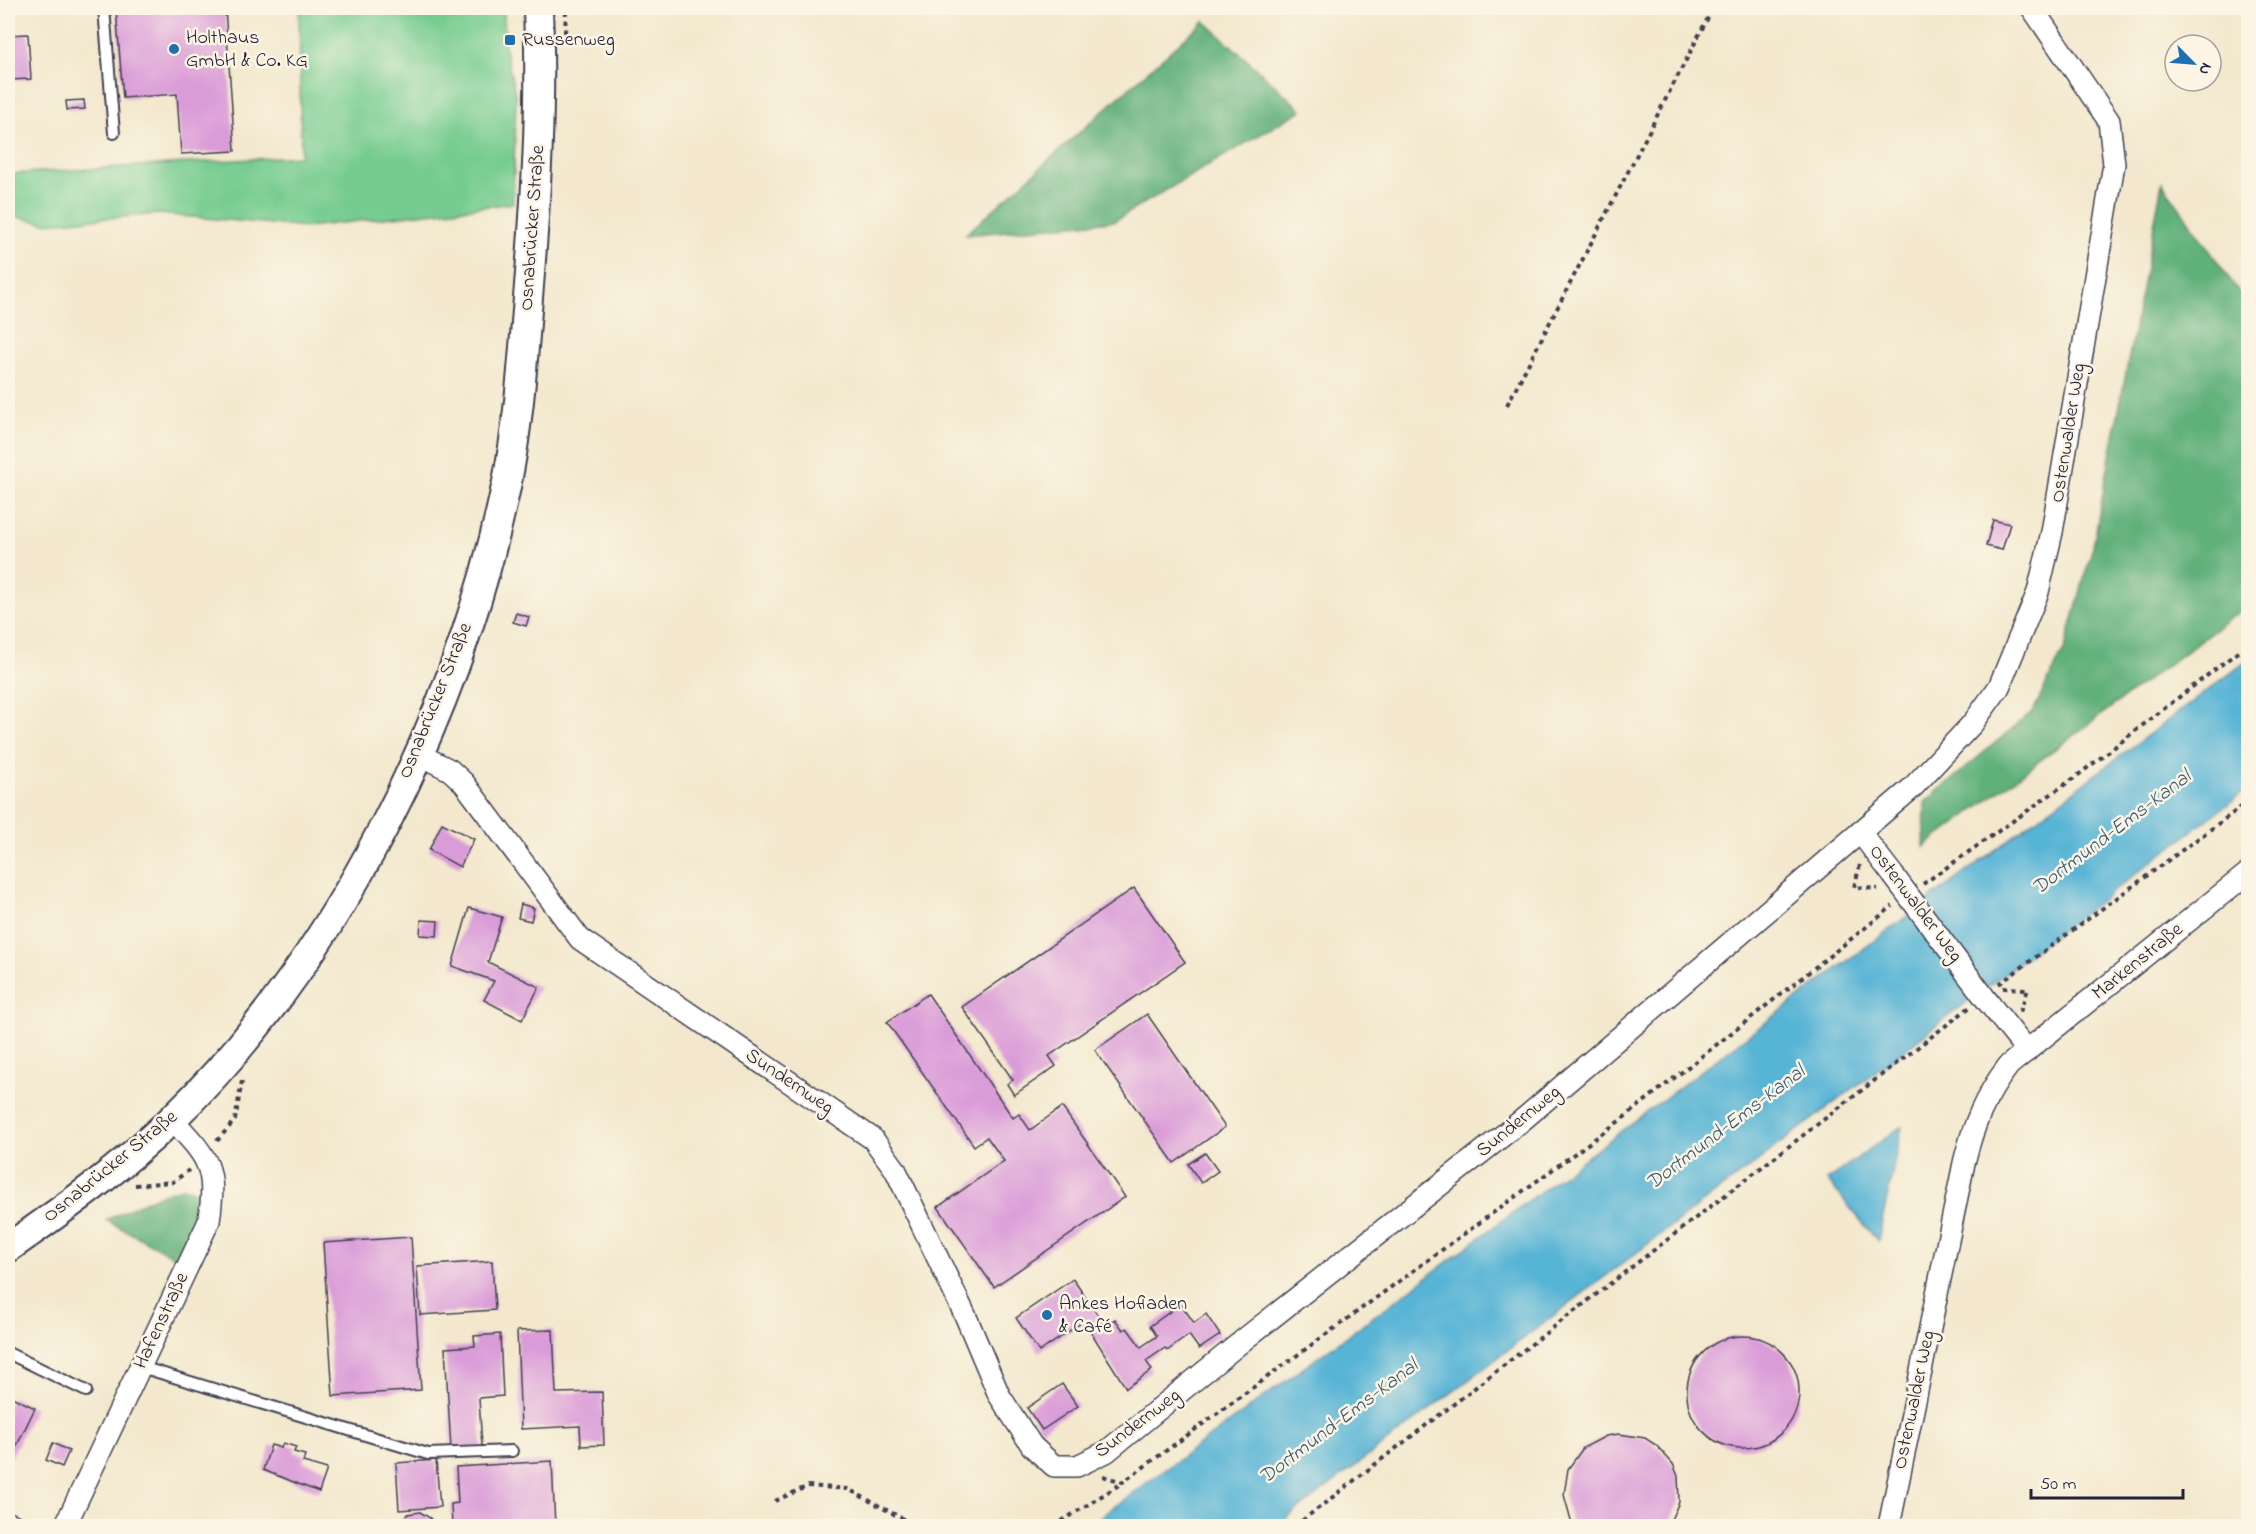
<svg xmlns="http://www.w3.org/2000/svg" width="2256" height="1534" font-family="'Indie Flower',sans-serif">
  <style>
    .green { fill: #76cc90; stroke: #4c7766; stroke-width: 1.5 }
    .forest { fill: #60b07a; stroke: #41695a; stroke-width: 1.5 }
    .water { fill: #56b4d5; stroke: #3c6b88; stroke-width: 1.5 }
    .building { fill: #da9cd8 }
    .lines { fill: none; stroke-linecap: round; stroke-linejoin: round }
    .lane-casing { stroke: #414051; stroke-width: 14 }
    .street-casing { stroke: #414051; stroke-width: 24 }
    .secondary-casing { stroke: #414051; stroke-width: 32 }
    .path { stroke: #414051; stroke-width: 4; stroke-dasharray: 4.5 4.5; stroke-linecap: butt }
    .lane { stroke: #fff; stroke-width: 10 }
    .street { stroke: #fff; stroke-width: 21 }
    .secondary { stroke: #fff; stroke-width: 28 }
    .street-bridge-casing { stroke: #414051; stroke-width: 24; stroke-linecap: butt }
    .street-bridge { stroke: #fff; stroke-width: 21 }
    .poi-dot { fill: #1f6fb2; stroke: #fcf5e5; stroke-width: 2 }
    .labels { text-anchor: middle; dominant-baseline: central; stroke-width: 5; stroke-linejoin: round; paint-order: stroke }
    .poi-label { font-size: 20px; fill: #22223b; stroke: #fcf5e5; text-anchor: start }
    .street-label { font-size: 20px; fill: #22223b; stroke: #fcf5e5 }
    .water-label { font-size: 21px; font-style: italic; fill: #375c79; stroke: #fcf5e5 }
  </style>
  <rect width="100%" height="100%" fill="#fcf5e5"/>
  <filter id="ink" filterUnits="userSpaceOnUse"><feTurbulence type="fractalNoise" baseFrequency=".0167" numOctaves="2"/><feDisplacementMap in="SourceGraphic" scale="12" xChannelSelector="R" yChannelSelector="G"/><feConvolveMatrix kernelMatrix="1 2 1 2 8 2 1 2 1" color-interpolation-filters="sRGB"/></filter>
  <filter id="wash" filterUnits="userSpaceOnUse"><feTurbulence type="fractalNoise" baseFrequency=".008" numOctaves="4" result="noise"/><feDisplacementMap in="SourceGraphic" scale="24" xChannelSelector="R" yChannelSelector="G"/><feGaussianBlur stdDeviation="1.35" result="paint"/><feColorMatrix in="noise" values="0 0 0 0 0 0 0 0 0 0 0 0 0 0 0 0 0 1.4 0 .05"/><feComposite in="paint" operator="in"/></filter>
  <g filter="url(#wash)">
    <rect width="100%" height="100%" fill="#f3e8cd"/>
    <!-- green -->
    <polygon class="green" points="299,8 504,8 505,48 516,97 513,203 307,227 159,214 45,223 8,215 8,174 301,156"/>
    <!-- forest -->
    <g class="forest">
      <polygon points="1204,21 1302,110 1114,221 965,235"/>
      <polygon points="2162,183 2248,305 2248,605 1924,847 1925,802 2033,711 2065,648 2093,546"/>
      <polygon points="185,1187 195,1192 196,1213 180,1260 106,1220 159,1195"/>
    </g>
    <!-- water -->
    <g class="water">
      <polygon points="2248,660 2248,789 1276,1526 1088,1526 1403,1295"/>
      <polygon points="1902,1126 1878,1241 1827,1180"/>
    </g>
    <g id="blocks">
      <!-- building -->
      <g class="building">
        <polygon points="116,8 225,8 235,151 181,154 177,94 123,98"/>
        <polygon points="28,34 31,79 8,80 8,35"/>
        <polygon points="84,100 85,109 67,110 66,101"/>
        <polygon points="1993,520 2010,524 2002,550 1986,546"/>
        <polygon points="516,613 529,617 526,626 513,622"/>
        <polygon points="442,823 474,839 460,867 429,850"/>
        <polygon points="1134,888 1185,962 1049,1056 1056,1066 1014,1095 1007,1084 1013,1080 962,1007"/>
        <polygon points="521,904 534,908 531,921 518,918"/>
        <polygon points="469,908 502,917 488,962 539,987 522,1020 484,1000 494,981 452,966"/>
        <polygon points="421,920 438,921 437,936 420,935"/>
        <polygon points="928,994 1013,1118 1019,1114 1030,1130 1062,1107 1125,1197 994,1287 938,1207 1004,1161 987,1137 974,1146 887,1022"/>
        <polygon points="1147,1014 1225,1127 1174,1163 1095,1050"/>
        <polygon points="1205,1153 1218,1171 1201,1183 1188,1164"/>
        <polygon points="411,1237 421,1390 333,1396 323,1243"/>
        <polygon points="492,1261 495,1310 420,1315 417,1266"/>
        <polygon points="1073,1279 1105,1326 1115,1319 1123,1330 1127,1328 1141,1347 1157,1336 1150,1326 1181,1304 1194,1323 1206,1314 1220,1335 1199,1349 1189,1335 1167,1351 1165,1348 1146,1361 1152,1370 1126,1388 1084,1321 1039,1352 1016,1318"/>
        <polygon points="553,1330 556,1393 602,1392 604,1445 581,1446 580,1426 521,1429 517,1331"/>
        <polygon points="500,1334 503,1396 479,1398 482,1447 451,1449 445,1348 475,1346 474,1336"/>
        <circle cx="1743" cy="1392" r="56"/>
        <polygon points="1062,1384 1078,1406 1042,1430 1027,1408"/>
        <polygon points="12,1397 35,1408 8,1464 8,1406"/>
        <polygon points="1619,1434 1645,1438 1656,1445 1673,1464 1678,1476 1679,1502 1668,1526 1576,1526 1571,1520 1564,1495 1568,1469 1583,1448 1606,1436"/>
        <polygon points="53,1443 69,1451 62,1467 46,1460"/>
        <polygon points="283,1443 296,1447 294,1452 305,1455 303,1462 327,1469 319,1492 263,1470 271,1445 281,1448"/>
        <polygon points="436,1460 440,1507 399,1510 396,1463"/>
        <polygon points="552,1461 555,1526 452,1526 451,1504 458,1503 456,1467"/>
        <polygon points="420,1512 430,1518 435,1526 399,1526 408,1514"/>
      </g>
    </g>
  </g>
  <g filter="url(#ink)">
    <use href="#blocks" fill-opacity="0" stroke="#414051" stroke-width="1.5"/>
    <g class="lines">
      <defs>
        <g id="lane">
          <polyline points="104,8 114,133"/>
          <polyline points="8,1353 86,1391"/>
          <polyline points="141,1367 428,1454 512,1451"/>
        </g>
        <g id="street">
          <polyline points="418,754 450,770 464,783 580,939 873,1139 895,1169 966,1317 999,1395 1032,1446 1054,1466 1077,1466 1106,1452 1246,1338 1520,1122 1912,788 1973,723 1999,687 2038,592 2052,532 2114,164 2109,121 2032,8"/>
          <polyline points="1860,832 1893,875"/>
          <polyline points="1988,1002 2027,1051"/>
          <polyline points="8,1523 15,1526"/>
          <path d="M65,1526L209,1221C217,1166 208,1158 172,1119"/>
          <path d="M1889,1526L1964,1163C1973,1125 1985,1096 2009,1065L2248,873"/>
        </g>
        <path id="secondary" d="M8,1248C64,1209 121,1168 170,1121C339,959 460,710 507,482C519,422 523,359 528,298C536,201 542,105 538,8"/>
      </defs>
      <!-- lane casing -->
      <use href="#lane" class="lane-casing"/>
      <!-- street casing -->
      <use href="#street" class="street-casing"/>
      <!-- secondary casing -->
      <use href="#secondary" class="secondary-casing"/>
      <!-- path -->
      <g class="path">
        <polyline points="565,33 566,8"/>
        <polyline points="1507,405 1713,8"/>
        <polyline points="1860,865 1854,887 1878,889"/>
        <polyline points="1923,884 2077,776 2248,644"/>
        <polyline points="1999,984 2248,802"/>
        <polyline points="2003,988 2028,989 2020,1012"/>
        <polyline points="217,1141 235,1120 242,1081"/>
        <polyline points="135,1185 173,1182 189,1170"/>
        <polyline points="1103,1476 1123,1482 1622,1119 1893,906"/>
        <polyline points="775,1501 808,1486 848,1489 916,1526"/>
        <polyline points="1054,1526 1122,1483"/>
        <polyline points="1295,1526 1970,1007"/>
      </g>
      <!-- lane -->
      <use href="#lane" class="lane"/>
      <!-- street -->
      <use href="#street" class="street"/>
      <!-- secondary -->
      <use href="#secondary" class="secondary"/>
      <defs>
        <polyline id="street-bridge" points="1893,875 1988,1002"/>
      </defs>
      <!-- street-bridge casing -->
      <use href="#street-bridge" class="street-bridge-casing"/>
      <!-- street-bridge -->
      <use href="#street-bridge" class="street-bridge"/>
    </g>
  </g>
  <!-- markers -->
  <g class="poi-dot">
    <rect x="504" y="34" width="12" height="12" rx="3"/>
    <circle cx="174" cy="49" r="6"/>
    <circle cx="1047" cy="1315" r="6"/>
  </g>
  <g class="labels">
    <!-- poi labels -->
    <g class="poi-label">
      <text x="186" y="38">Holthaus<tspan x="186" dy="23">GmbH &amp; Co. KG</tspan></text>
      <text x="522" y="40">Russenweg</text>
      <text x="1059" y="1304">Ankes Hofladen<tspan x="1059" dy="23">&amp; Café</tspan></text>
    </g>
    <!-- street labels -->
    <g class="street-label">
      <text transform="translate(533 228) rotate(-86)">Osnabrücker Straße</text>
      <text transform="translate(2069 433) rotate(-81)">Ostenwalder Weg</text>
      <text transform="translate(436 701) rotate(-68)">Osnabrücker Straße</text>
      <text transform="translate(1915 904) rotate(53)">Ostenwalder Weg</text>
      <text transform="translate(2138 962) rotate(-39)">Markenstraße</text>
      <text transform="translate(789 1082) rotate(34)">Sundernweg</text>
      <text transform="translate(1519 1122) rotate(-39)">Sundernweg</text>
      <text transform="translate(111 1167) rotate(-39)">Osnabrücker Straße</text>
      <text transform="translate(162 1321) rotate(-65)">Hafenstraße</text>
      <text transform="translate(1915 1400) rotate(-78)">Ostenwalder Weg</text>
      <text transform="translate(1138 1424) rotate(-37)">Sundernweg</text>
    </g>
    <!-- water labels -->
    <g class="water-label">
      <text transform="translate(2112 833) rotate(-37)">Dortmund-Ems-Kanal</text>
      <text transform="translate(1726 1128) rotate(-37)">Dortmund-Ems-Kanal</text>
      <text transform="translate(1339 1422) rotate(-37)">Dortmund-Ems-Kanal</text>
    </g>
  </g>
  <!-- margin -->
  <rect width="2256" height="1534" fill="none" stroke="#fcf5e5" stroke-width="30"/>
  <!-- north arrow -->
  <g transform="translate(2193 63) rotate(115)"><circle r="28" fill="#fcf5e5" stroke="#a5a1a1" stroke-width="1.5"/>
  <path d="M0-4.5L10 22L0 15L-10 22Z" fill="#1f6fb2"/>
  <text y="-9" font-size="16" font-weight="bold" text-anchor="middle" fill="#22223b">N</text>
  </g>
  <!-- scale -->
  <path d="M2031 1489v9h152v-9" fill="none" stroke="#22223b" stroke-width="3"/>
  <text x="2040" y="1489" font-size="18" fill="#22223b" stroke="#fcf5e5" stroke-width="4.5" paint-order="stroke">50 m</text>
</svg>
